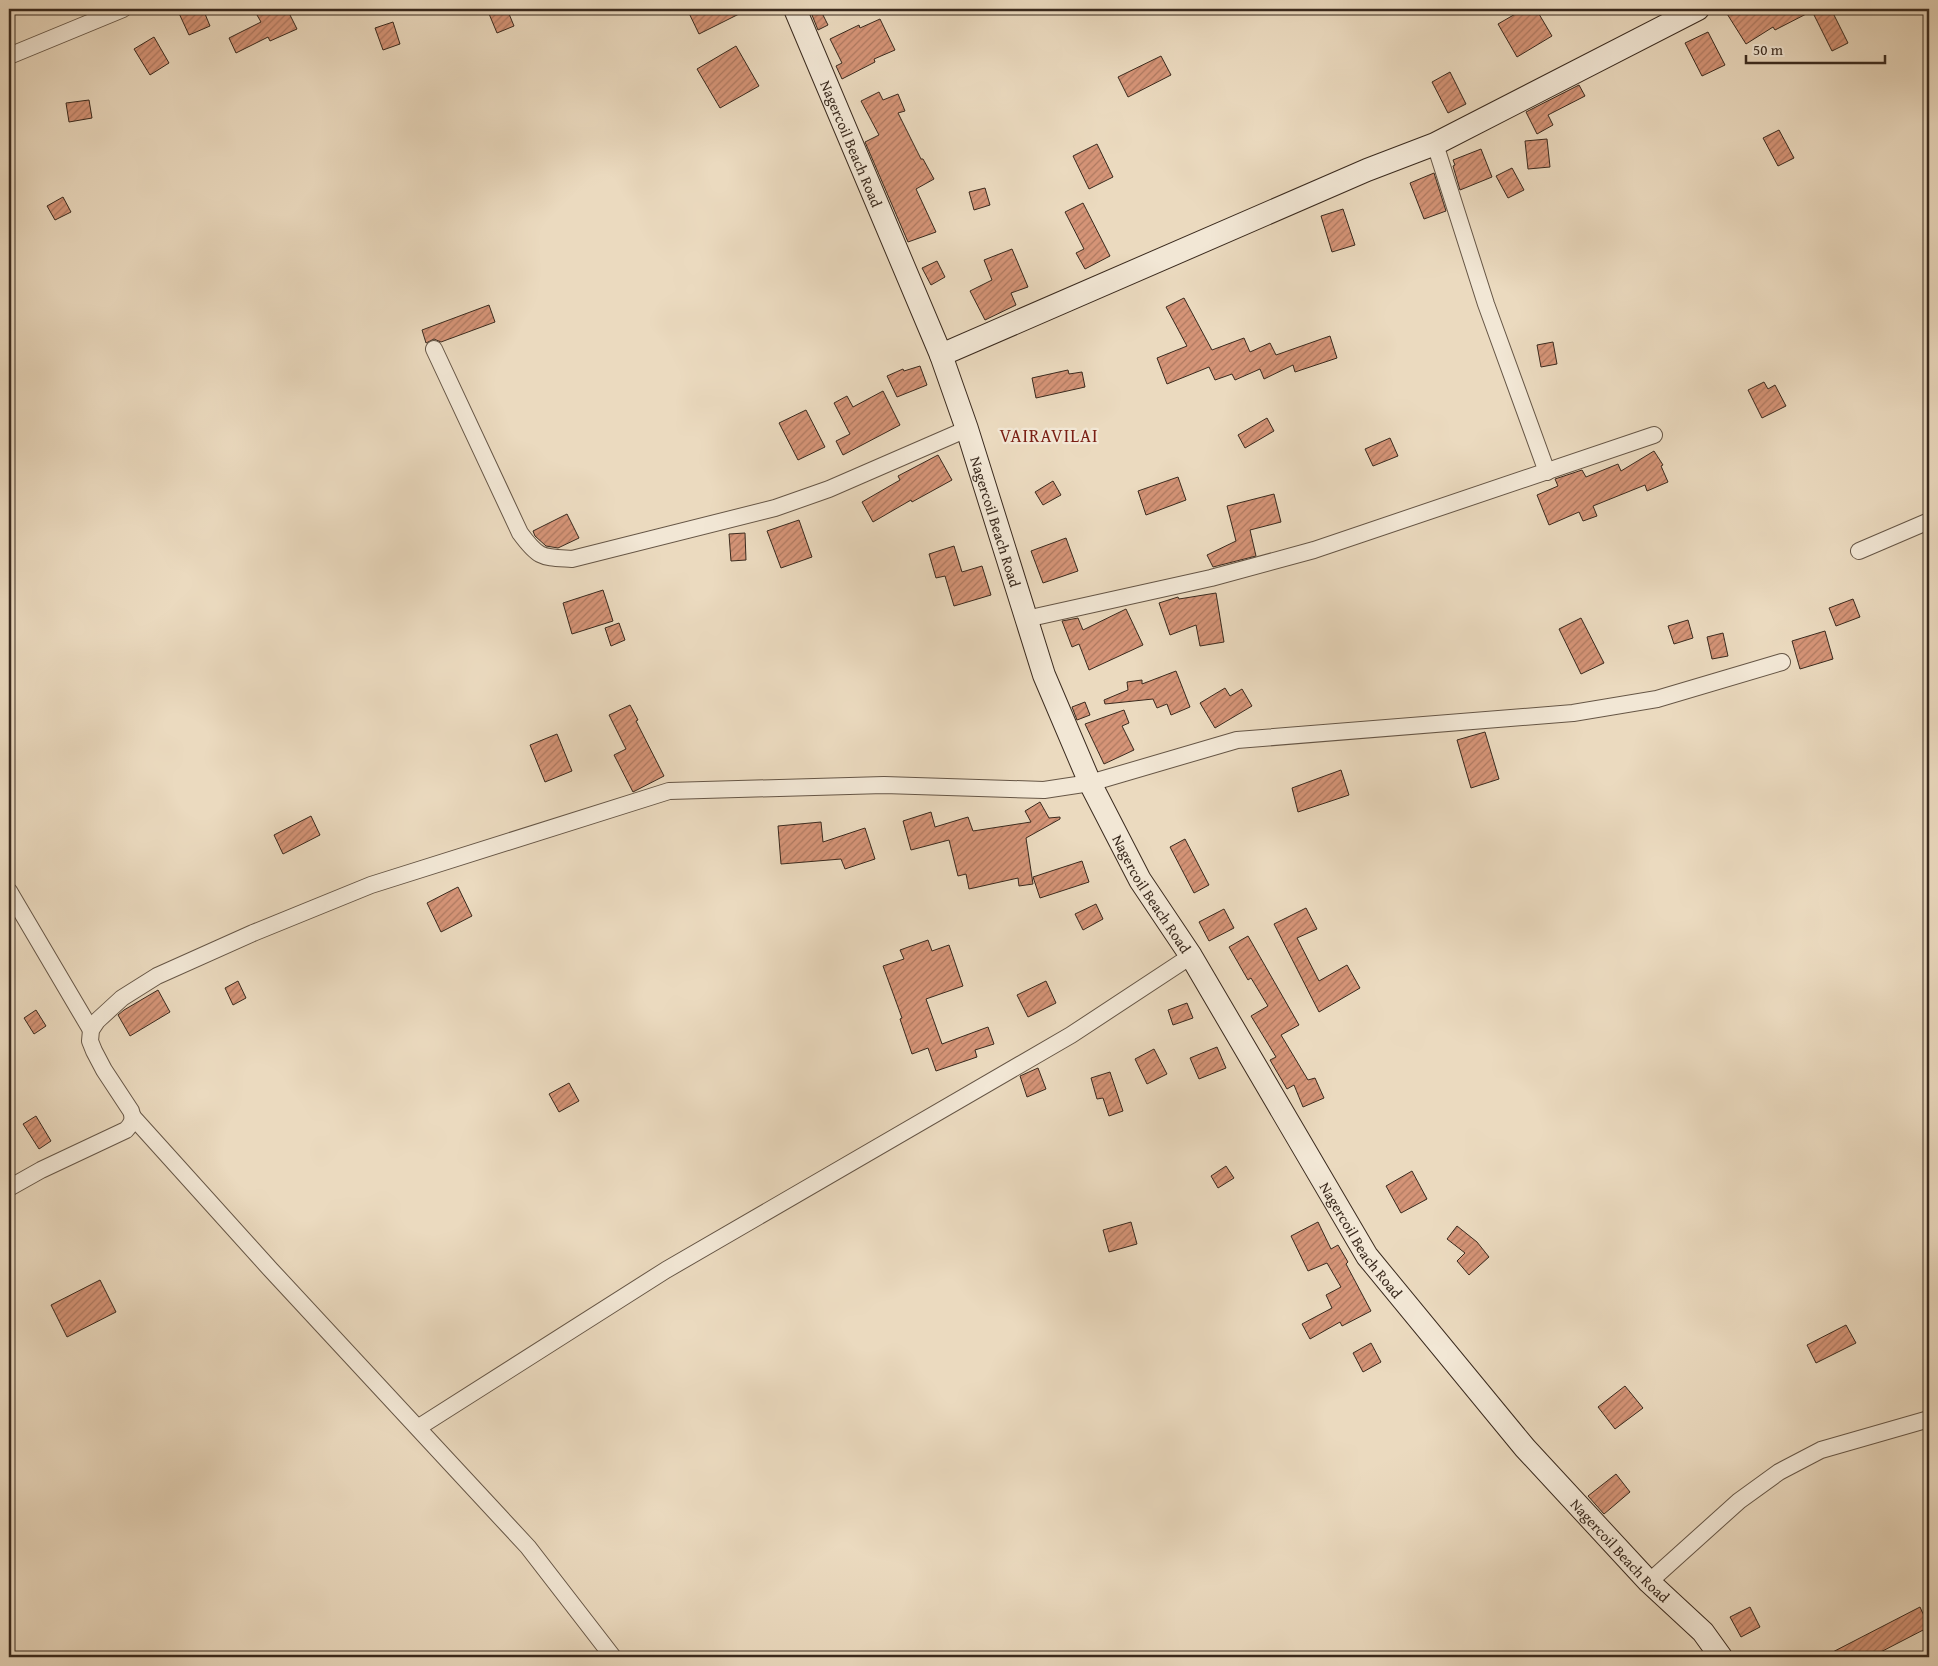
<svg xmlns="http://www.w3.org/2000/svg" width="1938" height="1666" font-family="'Gentium Book Plus',serif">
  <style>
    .building { fill: url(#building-hatch); stroke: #3a2a1e }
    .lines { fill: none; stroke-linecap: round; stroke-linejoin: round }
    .street-casing { stroke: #665646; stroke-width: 18 }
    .secondary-casing { stroke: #3a2a1e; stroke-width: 24 }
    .street { stroke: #f2e7d5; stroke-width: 16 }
    .secondary { stroke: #f2e7d5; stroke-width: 22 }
    .labels { text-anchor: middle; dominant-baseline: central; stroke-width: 4.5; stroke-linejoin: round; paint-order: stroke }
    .street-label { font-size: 15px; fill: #3a2a1e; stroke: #f2e7d5 }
    .quarter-label { font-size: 18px; letter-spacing: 1px; fill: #7a1f14; stroke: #f2e7d5 }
  </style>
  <defs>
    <pattern id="building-hatch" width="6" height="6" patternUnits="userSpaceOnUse" patternTransform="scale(1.25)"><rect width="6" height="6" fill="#d59477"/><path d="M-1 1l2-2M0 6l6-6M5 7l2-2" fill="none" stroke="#ae7961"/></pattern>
  </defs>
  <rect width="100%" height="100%" fill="#ebdabf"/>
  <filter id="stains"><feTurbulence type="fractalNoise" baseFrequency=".004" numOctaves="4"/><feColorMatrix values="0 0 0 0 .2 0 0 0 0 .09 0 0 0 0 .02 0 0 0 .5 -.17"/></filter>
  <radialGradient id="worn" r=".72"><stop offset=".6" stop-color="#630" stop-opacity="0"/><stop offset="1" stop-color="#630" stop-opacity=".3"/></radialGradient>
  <!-- building -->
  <g class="building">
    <polygon points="177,9 203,9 210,26 189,35"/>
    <polygon points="270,9 287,9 297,29 270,41 268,37 236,53 229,38 261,22 257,15"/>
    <polygon points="487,9 507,9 514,26 497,33"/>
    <polygon points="687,9 749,9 699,34"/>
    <polygon points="812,9 820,9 828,25 818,30 810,10"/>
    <polygon points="1524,9 1536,9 1552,36 1517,57 1498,24"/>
    <polygon points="1724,9 1831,9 1848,43 1832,51 1812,11 1775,30 1773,27 1746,44"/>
    <polygon points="880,19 895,50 874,59 875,62 842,79 836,66 842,63 830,39 859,25 860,28"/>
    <polygon points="393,22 400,44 383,50 375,28"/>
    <polygon points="1708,32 1725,65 1702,76 1685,43"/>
    <polygon points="154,37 169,63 150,75 134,49"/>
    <polygon points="736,46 759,86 720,108 697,69"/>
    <polygon points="1161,56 1171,75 1128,97 1118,77"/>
    <polygon points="1450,72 1466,104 1448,113 1432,82"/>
    <polygon points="1579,85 1585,96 1548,115 1553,125 1537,134 1526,112"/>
    <polygon points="879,92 883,100 898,94 905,111 898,113 921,159 923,159 934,179 916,189 936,232 908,242 865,142 879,135 861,101"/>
    <polygon points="89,100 92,118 69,122 66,103"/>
    <polygon points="1779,130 1794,158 1778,166 1763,138"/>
    <polygon points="1547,139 1550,167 1528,169 1525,141"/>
    <polygon points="1097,144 1113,177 1089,189 1073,156"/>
    <polygon points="1481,149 1492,177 1460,190 1453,166 1455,165 1453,160"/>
    <polygon points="1512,168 1524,190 1508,198 1496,176"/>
    <polygon points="1434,173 1446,211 1424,219 1410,183"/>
    <polygon points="985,188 990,205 974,210 969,192"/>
    <polygon points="63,197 71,212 55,220 47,206"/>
    <polygon points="1083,203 1110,256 1085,269 1076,253 1084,249 1065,212"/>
    <polygon points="1343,209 1355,245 1332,252 1321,216"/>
    <polygon points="1012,249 1028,287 1011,293 1016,305 985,320 970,291 992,280 984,260"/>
    <polygon points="937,261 945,277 931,285 922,268"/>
    <polygon points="1184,298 1212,350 1244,338 1250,352 1270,343 1276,355 1330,336 1337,358 1295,372 1293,365 1264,379 1260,369 1235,380 1232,374 1215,380 1209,367 1167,384 1157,358 1187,346 1166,307"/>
    <polygon points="489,305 495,322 441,342 434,339 426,343 422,330"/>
    <polygon points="1553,342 1557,364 1541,367 1537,345"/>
    <polygon points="920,366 927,385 897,397 887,376 903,369 904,371"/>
    <polygon points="1068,370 1069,374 1082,372 1085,387 1036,398 1032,378"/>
    <polygon points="1764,382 1768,389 1775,385 1786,406 1762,418 1748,390"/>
    <polygon points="883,391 900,425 843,455 836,441 850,434 834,403 847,396 853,407"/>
    <polygon points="806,410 825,447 798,460 779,423"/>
    <polygon points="1267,418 1274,431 1245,448 1238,435"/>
    <polygon points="1390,438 1398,456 1373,466 1365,449"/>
    <polygon points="1654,451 1663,465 1661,466 1668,482 1647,491 1645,485 1593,506 1597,516 1583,521 1579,512 1549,525 1537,495 1558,486 1555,479 1582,470 1586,477 1618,464 1621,471"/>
    <polygon points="938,455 952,480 912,502 911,500 873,522 862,502 900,480 898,476"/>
    <polygon points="1178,477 1186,500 1146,515 1138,491"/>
    <polygon points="1053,481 1061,495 1043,505 1035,492"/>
    <polygon points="1274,494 1281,522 1250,530 1256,556 1213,567 1207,555 1236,541 1227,506"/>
    <polygon points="567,514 579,538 558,548 546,546 535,536 533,531"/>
    <polygon points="799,520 812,557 781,568 767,531"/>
    <polygon points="745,533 746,560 731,561 729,534"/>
    <polygon points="1066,538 1078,571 1043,583 1031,551"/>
    <polygon points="954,546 962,572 982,566 991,595 954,606 945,576 936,578 929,554"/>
    <polygon points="603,590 613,621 572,634 563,603"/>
    <polygon points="1216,593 1224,642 1200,646 1196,625 1170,635 1159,603 1178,597 1179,599"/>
    <polygon points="1853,599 1860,617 1836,626 1829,608"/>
    <polygon points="1126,609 1143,645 1089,670 1079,644 1072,647 1062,621 1078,618 1083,630"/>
    <polygon points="1581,618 1604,663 1581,674 1559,629"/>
    <polygon points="1688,620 1693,638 1674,644 1668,626"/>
    <polygon points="619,623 625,640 611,646 605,628"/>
    <polygon points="1825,631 1833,659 1800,669 1792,641"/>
    <polygon points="1723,633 1728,656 1712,659 1707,637"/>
    <polygon points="1176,671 1190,707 1171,715 1167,704 1157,708 1153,699 1105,704 1104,700 1128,690 1127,682 1142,680 1142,684"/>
    <polygon points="1225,688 1230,696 1242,689 1252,706 1215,728 1200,703"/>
    <polygon points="1085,702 1090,715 1077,720 1072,707"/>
    <polygon points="630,705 638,720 636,721 664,776 633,792 614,755 626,749 609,715"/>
    <polygon points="1124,710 1129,723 1122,726 1134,750 1104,764 1085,724"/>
    <polygon points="1485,732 1499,779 1471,788 1457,740"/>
    <polygon points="557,734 572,771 545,782 530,745"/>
    <polygon points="1341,770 1349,795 1298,812 1292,788"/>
    <polygon points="1040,802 1049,818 1060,817 1060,819 1026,838 1033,884 1019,886 1018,878 969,889 966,874 958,876 949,840 911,850 903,821 931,812 935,827 968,817 973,831 1031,822 1025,811"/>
    <polygon points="311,816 320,835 283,854 274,835"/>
    <polygon points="821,822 823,842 865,828 875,859 845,869 841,859 781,864 778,826"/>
    <polygon points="1185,839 1209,885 1194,893 1170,847"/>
    <polygon points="1082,861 1089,882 1040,898 1033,877"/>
    <polygon points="458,887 472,916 441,932 427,903"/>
    <polygon points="1096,904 1103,919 1083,930 1075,914"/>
    <polygon points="1306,908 1317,929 1297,938 1319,981 1347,965 1360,988 1319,1012 1274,924"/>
    <polygon points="1224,909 1234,928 1209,941 1199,922"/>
    <polygon points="1248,936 1299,1025 1281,1035 1308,1080 1315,1078 1324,1098 1303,1107 1294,1085 1287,1089 1270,1060 1276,1057 1251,1016 1268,1006 1251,978 1248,980 1229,947"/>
    <polygon points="928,940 932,951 949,945 963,986 926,999 942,1044 988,1027 994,1044 975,1050 977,1057 936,1071 928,1048 912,1054 900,1019 902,1018 883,966 904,959 900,950"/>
    <polygon points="238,981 246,998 233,1005 225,988"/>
    <polygon points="1046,981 1056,1003 1028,1017 1017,995"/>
    <polygon points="158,990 170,1012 130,1036 118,1015 124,1010"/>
    <polygon points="1187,1003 1193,1018 1173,1025 1168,1010"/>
    <polygon points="36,1010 46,1026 34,1034 24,1018"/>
    <polygon points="1217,1047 1226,1068 1199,1079 1190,1058"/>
    <polygon points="1154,1049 1167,1074 1147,1084 1135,1059"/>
    <polygon points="1038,1068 1046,1089 1027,1097 1020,1076"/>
    <polygon points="1110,1072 1123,1111 1109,1116 1103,1098 1097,1099 1091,1078"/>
    <polygon points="569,1083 579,1101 559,1112 549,1094"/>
    <polygon points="36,1116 51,1141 39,1149 23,1124"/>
    <polygon points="1226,1166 1234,1178 1218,1188 1211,1176"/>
    <polygon points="1412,1171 1427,1199 1401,1213 1386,1186"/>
    <polygon points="1131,1222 1137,1244 1109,1252 1103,1230"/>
    <polygon points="1318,1222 1331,1249 1338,1245 1348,1262 1346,1264 1371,1311 1342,1326 1340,1322 1310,1339 1302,1324 1332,1308 1326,1295 1341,1287 1327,1263 1308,1271 1291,1236"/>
    <polygon points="1457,1226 1477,1242 1489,1257 1469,1275 1457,1261 1465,1253 1447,1239"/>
    <polygon points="100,1280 116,1312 67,1337 51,1305"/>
    <polygon points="1846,1325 1856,1343 1816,1363 1807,1345"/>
    <polygon points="1371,1343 1381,1362 1363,1372 1353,1353"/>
    <polygon points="1625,1386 1643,1408 1615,1429 1598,1407"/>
    <polygon points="1616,1474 1630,1492 1604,1514 1588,1496"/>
    <polygon points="1750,1607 1760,1627 1741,1637 1730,1617"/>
    <polygon points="1920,1607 1929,1627 1871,1657 1823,1657"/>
  </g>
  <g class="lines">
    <defs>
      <g id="street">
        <polyline points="9,56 123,9"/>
        <polyline points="1435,144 1486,304 1547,472"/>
        <path d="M434,349L520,533C539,559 542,557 572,559L775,508L829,489L967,429"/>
        <polyline points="1859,551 1929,521"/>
        <polyline points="1026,619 1211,578 1314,550 1654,435"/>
        <polyline points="9,891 91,1030"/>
        <polyline points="133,1117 271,1270 528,1547 613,1657"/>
        <path d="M9,1188L41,1170L126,1130C132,1124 134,1119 131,1111L104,1070L94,1051L90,1041L91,1030L97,1021L122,998L157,976L253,933L371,885L669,791L884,785L1044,790L1090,783L1237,740L1573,713L1657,699L1782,662"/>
        <polyline points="419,1427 666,1270 1071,1035 1191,956"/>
        <polyline points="1649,1582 1739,1501 1779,1472 1821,1450 1929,1419"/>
      </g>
      <g id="secondary">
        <path id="s1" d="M795,9L941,355L967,429L1044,675L1090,783L1140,880L1191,956L1367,1256L1525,1448L1649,1582L1703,1632L1721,1657"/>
        <polyline points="941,355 1367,170 1435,144 1698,9"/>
      </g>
    </defs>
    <!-- street casing -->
    <use href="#street" class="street-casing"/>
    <!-- secondary casing -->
    <use href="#secondary" class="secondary-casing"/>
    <!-- street -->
    <use href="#street" class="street"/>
    <!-- secondary -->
    <use href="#secondary" class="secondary"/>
  </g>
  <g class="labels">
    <!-- street labels -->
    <g class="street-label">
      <text stroke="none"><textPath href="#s1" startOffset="146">Nagercoil Beach Road</textPath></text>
      <text stroke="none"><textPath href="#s1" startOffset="551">Nagercoil Beach Road</textPath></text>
      <text stroke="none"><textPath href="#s1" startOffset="956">Nagercoil Beach Road</textPath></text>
      <text stroke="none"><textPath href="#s1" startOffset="1361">Nagercoil Beach Road</textPath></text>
      <text stroke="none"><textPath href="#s1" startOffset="1766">Nagercoil Beach Road</textPath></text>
    </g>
    <!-- quarter labels -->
    <g class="quarter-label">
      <text x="1049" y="435">VAIRAVILAI</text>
    </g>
  </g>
  <!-- margin -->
  <rect width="1938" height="1666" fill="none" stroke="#ebdabf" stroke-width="30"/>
  <rect x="10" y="10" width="1918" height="1646" fill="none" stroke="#3a2a1e" stroke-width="2.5"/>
  <rect x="15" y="15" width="1908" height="1636" fill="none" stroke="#3a2a1e"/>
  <!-- scale -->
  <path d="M1746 55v8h139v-8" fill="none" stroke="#3a2a1e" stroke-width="2.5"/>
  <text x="1753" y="55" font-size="15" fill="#3a2a1e" stroke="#f2e7d5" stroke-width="4" paint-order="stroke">50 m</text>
  <rect width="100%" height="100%" filter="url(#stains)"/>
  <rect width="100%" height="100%" fill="url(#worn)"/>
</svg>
